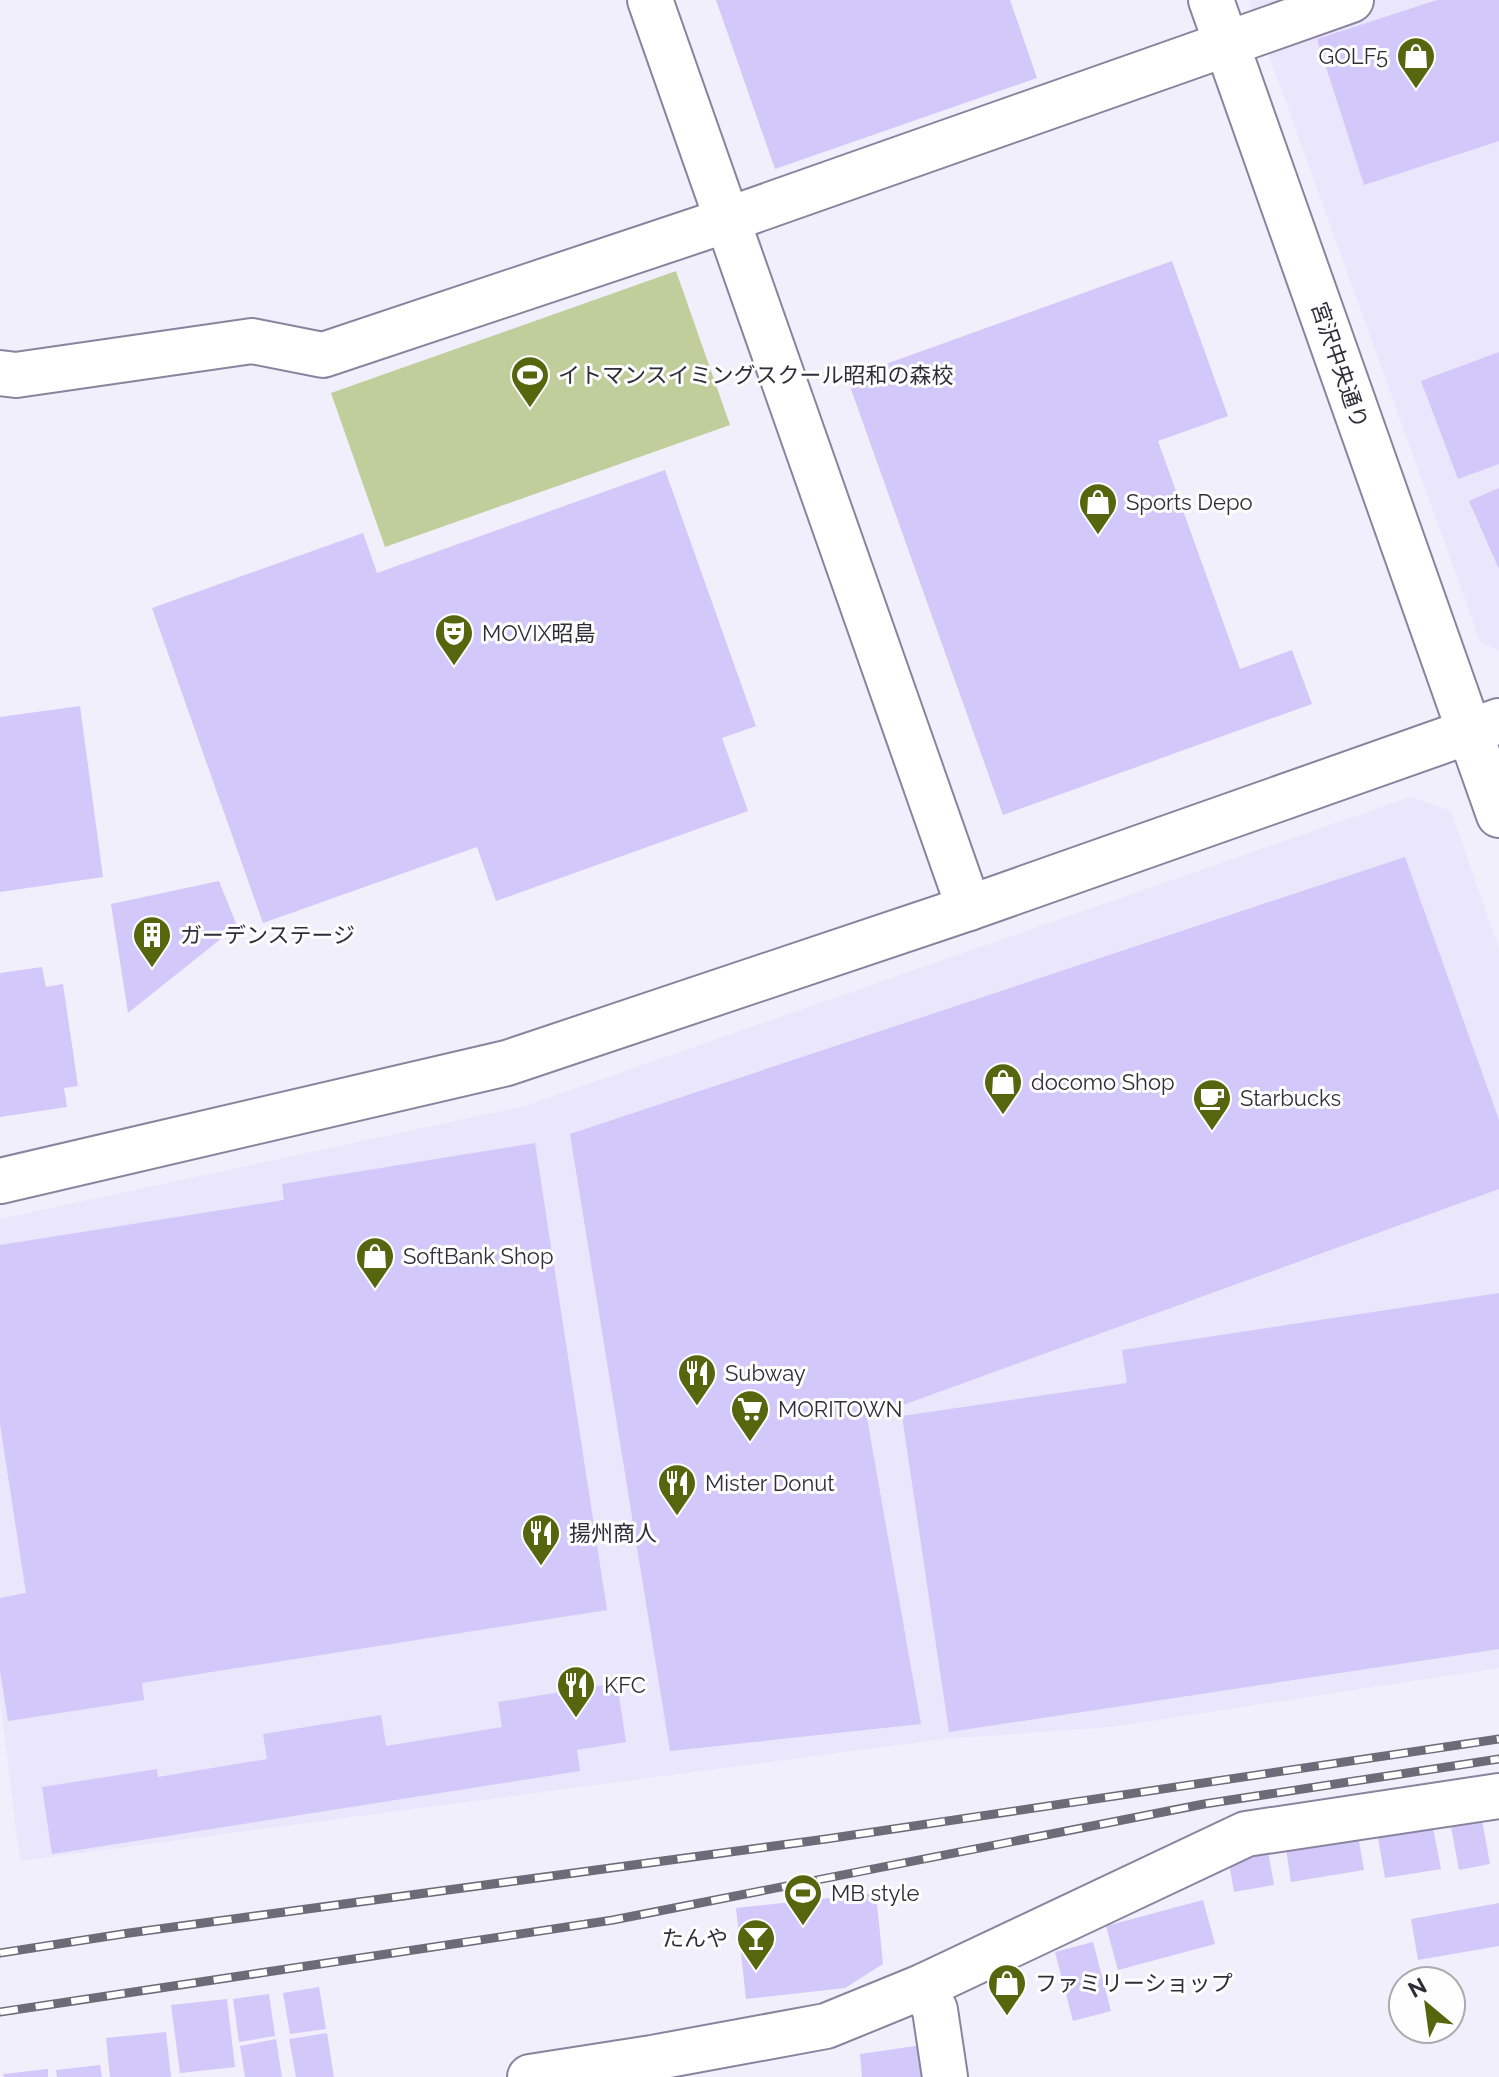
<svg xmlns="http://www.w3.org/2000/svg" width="1499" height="2077" font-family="Raleway,'Noto Sans JP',sans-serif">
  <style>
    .built { fill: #eae6fc }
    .green { fill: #bfce9a }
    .building { fill: #d2c8f9 }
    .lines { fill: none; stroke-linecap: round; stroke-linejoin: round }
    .minor-casing { stroke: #89849e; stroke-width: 48 }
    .minor { stroke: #fff; stroke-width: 44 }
    .rail-casing { stroke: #6d6b77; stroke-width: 9 }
    .rail { stroke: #fefefe; stroke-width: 6; stroke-dasharray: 18; stroke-linecap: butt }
    .labels { text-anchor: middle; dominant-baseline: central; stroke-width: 6; stroke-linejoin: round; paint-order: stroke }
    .poi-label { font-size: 22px; fill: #2f2d38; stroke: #fefefe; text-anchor: start }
    .street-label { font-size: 22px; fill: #2f2d38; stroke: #fefefe }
  </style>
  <rect width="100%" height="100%" fill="#f1effb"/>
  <!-- built -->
  <g class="built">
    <polygon points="1249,0 1499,0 1499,651 1480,641"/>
    <polygon points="1410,797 1451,811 1499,949 1499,1668 1111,1727 943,1739 20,1861 0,1700 0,1219 525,1106"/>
  </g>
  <!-- green -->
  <polygon class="green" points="676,271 730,425 385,547 331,393"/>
  <!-- building -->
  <g class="building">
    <polygon points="716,0 1010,0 1037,78 775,169"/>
    <polygon points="1437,0 1499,0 1499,141 1364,185 1317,39"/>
    <polygon points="1172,261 1228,416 1158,441 1240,669 1292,650 1312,704 1003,815 847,378"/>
    <polygon points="1499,352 1499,464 1458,479 1421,381"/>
    <polygon points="665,470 756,726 722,738 748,811 496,901 477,847 263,923 152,608 363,533 377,573"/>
    <polygon points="1499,488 1499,569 1469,501"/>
    <polygon points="80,706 103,877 0,892 0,717"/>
    <polygon points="1405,857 1499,1120 1499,1189 867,1418 921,1724 670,1751 570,1134"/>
    <polygon points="219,881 237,926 128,1013 111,904"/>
    <polygon points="42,967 46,987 63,984 78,1086 64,1088 67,1107 0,1117 0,973"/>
    <polygon points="535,1143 607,1610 142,1683 144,1700 8,1721 0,1671 0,1598 26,1593 0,1424 0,1245 284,1200 282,1184"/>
    <polygon points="1499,1293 1499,1649 949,1732 902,1416 1127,1383 1122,1350"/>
    <polygon points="617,1683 626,1742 577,1750 580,1771 52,1854 42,1787 157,1769 158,1777 267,1759 263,1734 381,1715 386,1746 502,1727 498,1702"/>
    <polygon points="1481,1815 1490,1864 1459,1870 1450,1821"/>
    <polygon points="1433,1828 1441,1869 1385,1878 1378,1838"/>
    <polygon points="1357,1829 1364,1870 1291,1882 1285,1842"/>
    <polygon points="1268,1851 1274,1885 1234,1892 1228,1857"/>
    <polygon points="876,1893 883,1964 845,1988 746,1999 736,1908"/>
    <polygon points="1203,1900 1215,1944 1118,1970 1106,1926"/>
    <polygon points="1499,1903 1499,1946 1418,1960 1411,1919"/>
    <polygon points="1093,1942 1111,2011 1073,2021 1055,1952"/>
    <polygon points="319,1987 326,2029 290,2034 283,1993"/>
    <polygon points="269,1994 275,2036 239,2042 233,1999"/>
    <polygon points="227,1999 235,2067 180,2073 171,2005"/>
    <polygon points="166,2032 171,2077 110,2077 106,2038"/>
    <polygon points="327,2033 334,2077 296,2077 289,2039"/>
    <polygon points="276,2039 282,2077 245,2077 240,2046"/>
    <polygon points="923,2045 928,2077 862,2077 860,2054"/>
    <polygon points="100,2065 102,2077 57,2077 56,2070"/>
    <polygon points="48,2069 48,2077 4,2077 3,2074"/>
  </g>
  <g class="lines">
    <defs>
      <g id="minor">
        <polyline points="650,0 969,908"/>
        <polyline points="1211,0 1499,815"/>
        <polyline points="0,373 16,375 252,341 323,355 727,220 1351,0"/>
        <polyline points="0,1181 507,1063 969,908 1499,721"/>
        <polyline points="924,1986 935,2010 945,2077"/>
        <polyline points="530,2077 652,2058 826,2026 924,1986 1246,1834 1499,1796"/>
      </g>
    </defs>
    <!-- minor casing -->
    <use href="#minor" class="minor-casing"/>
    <!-- minor -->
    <use href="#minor" class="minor"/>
    <defs>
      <g id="rail">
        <polyline points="0,1953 129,1933 826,1839 1499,1739"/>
        <polyline points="0,2012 613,1920 1204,1804 1499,1759"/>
      </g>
    </defs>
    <!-- rail casing -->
    <use href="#rail" class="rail-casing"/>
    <!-- rail -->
    <use href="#rail" class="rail"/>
  </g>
  <!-- icons -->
  <defs>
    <symbol id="shop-pin" viewBox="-11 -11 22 30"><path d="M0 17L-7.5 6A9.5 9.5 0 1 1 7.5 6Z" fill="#55660f" stroke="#fefefe"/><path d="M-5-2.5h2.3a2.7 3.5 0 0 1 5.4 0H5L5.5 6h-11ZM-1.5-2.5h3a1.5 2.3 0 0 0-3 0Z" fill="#fff"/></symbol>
    <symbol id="stadium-pin" viewBox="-11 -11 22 30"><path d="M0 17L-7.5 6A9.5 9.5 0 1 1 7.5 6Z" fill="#55660f" stroke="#fefefe"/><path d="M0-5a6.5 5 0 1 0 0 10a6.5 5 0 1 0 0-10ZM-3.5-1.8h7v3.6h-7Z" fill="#fff"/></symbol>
    <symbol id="theatre-pin" viewBox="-11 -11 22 30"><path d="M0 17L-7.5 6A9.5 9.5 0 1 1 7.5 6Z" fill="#55660f" stroke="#fefefe"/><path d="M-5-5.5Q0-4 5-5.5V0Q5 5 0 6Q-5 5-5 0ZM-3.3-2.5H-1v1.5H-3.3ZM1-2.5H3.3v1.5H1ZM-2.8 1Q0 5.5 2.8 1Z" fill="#fff"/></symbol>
    <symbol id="building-pin" viewBox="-11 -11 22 30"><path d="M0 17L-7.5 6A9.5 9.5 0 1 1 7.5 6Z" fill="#55660f" stroke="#fefefe"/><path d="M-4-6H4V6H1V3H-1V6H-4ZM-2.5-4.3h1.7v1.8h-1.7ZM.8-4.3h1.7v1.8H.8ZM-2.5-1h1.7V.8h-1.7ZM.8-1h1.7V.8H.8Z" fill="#fff"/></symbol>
    <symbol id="cafe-pin" viewBox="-11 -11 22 30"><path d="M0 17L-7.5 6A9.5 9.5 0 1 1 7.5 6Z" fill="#55660f" stroke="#fefefe"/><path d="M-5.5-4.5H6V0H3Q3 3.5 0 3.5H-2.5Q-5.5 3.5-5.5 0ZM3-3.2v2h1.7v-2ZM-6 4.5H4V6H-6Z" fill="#fff"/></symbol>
    <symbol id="restaurant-pin" viewBox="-11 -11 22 30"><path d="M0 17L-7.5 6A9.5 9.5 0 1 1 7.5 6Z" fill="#55660f" stroke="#fefefe"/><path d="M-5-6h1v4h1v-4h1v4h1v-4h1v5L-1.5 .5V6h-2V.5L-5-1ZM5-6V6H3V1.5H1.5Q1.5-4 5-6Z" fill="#fff"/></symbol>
    <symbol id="supermarket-pin" viewBox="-11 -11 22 30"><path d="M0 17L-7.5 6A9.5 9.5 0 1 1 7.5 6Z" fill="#55660f" stroke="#fefefe"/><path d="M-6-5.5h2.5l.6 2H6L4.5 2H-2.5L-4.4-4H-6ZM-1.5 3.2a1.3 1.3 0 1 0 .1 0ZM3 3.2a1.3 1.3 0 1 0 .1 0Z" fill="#fff"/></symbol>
    <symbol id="bar-pin" viewBox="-11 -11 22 30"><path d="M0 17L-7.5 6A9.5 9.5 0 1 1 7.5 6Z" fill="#55660f" stroke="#fefefe"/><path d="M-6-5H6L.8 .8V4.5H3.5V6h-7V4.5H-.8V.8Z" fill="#fff"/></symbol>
  </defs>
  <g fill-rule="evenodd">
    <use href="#shop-pin" x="1394" y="34" width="44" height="60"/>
    <use href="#stadium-pin" x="508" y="353" width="44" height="60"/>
    <use href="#shop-pin" x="1076" y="480" width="44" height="60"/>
    <use href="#theatre-pin" x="432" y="611" width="44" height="60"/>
    <use href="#building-pin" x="130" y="913" width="44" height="60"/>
    <use href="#shop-pin" x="981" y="1060" width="44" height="60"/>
    <use href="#cafe-pin" x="1190" y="1076" width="44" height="60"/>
    <use href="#shop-pin" x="353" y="1234" width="44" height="60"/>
    <use href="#restaurant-pin" x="675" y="1351" width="44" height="60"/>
    <use href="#supermarket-pin" x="728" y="1387" width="44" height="60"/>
    <use href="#restaurant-pin" x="655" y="1461" width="44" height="60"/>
    <use href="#restaurant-pin" x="519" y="1511" width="44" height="60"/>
    <use href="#restaurant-pin" x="554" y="1663" width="44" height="60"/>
    <use href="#stadium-pin" x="781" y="1871" width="44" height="60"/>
    <use href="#bar-pin" x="734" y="1916" width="44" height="60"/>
    <use href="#shop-pin" x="985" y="1961" width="44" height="60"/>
  </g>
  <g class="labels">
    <!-- poi labels -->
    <g class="poi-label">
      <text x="1388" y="56" text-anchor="end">GOLF5</text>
      <text x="558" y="375">イトマンスイミングスクール昭和の森校</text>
      <text x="1126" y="502">Sports Depo</text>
      <text x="482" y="633">MOVIX昭島</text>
      <text x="180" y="935">ガーデンステージ</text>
      <text x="1031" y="1082">docomo Shop</text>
      <text x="1240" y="1098">Starbucks</text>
      <text x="403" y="1256">SoftBank Shop</text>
      <text x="725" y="1373">Subway</text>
      <text x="778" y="1409">MORITOWN</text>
      <text x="705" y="1483">Mister Donut</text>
      <text x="569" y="1533">揚州商人</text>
      <text x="604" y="1685">KFC</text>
      <text x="831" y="1893">MB style</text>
      <text x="728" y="1938" text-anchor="end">たんや</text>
      <text x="1035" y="1983">ファミリーショップ</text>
    </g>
    <!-- street labels -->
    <g class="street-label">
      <text transform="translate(1340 365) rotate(71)">宮沢中央通り</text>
    </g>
  </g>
  <!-- north arrow -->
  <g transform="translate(1427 2005) rotate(331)"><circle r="38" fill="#fefefe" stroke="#abaaaf" stroke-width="2"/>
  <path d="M0-6L14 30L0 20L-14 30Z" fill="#55660f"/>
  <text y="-12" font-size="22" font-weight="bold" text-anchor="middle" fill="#2f2d38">N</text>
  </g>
</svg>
